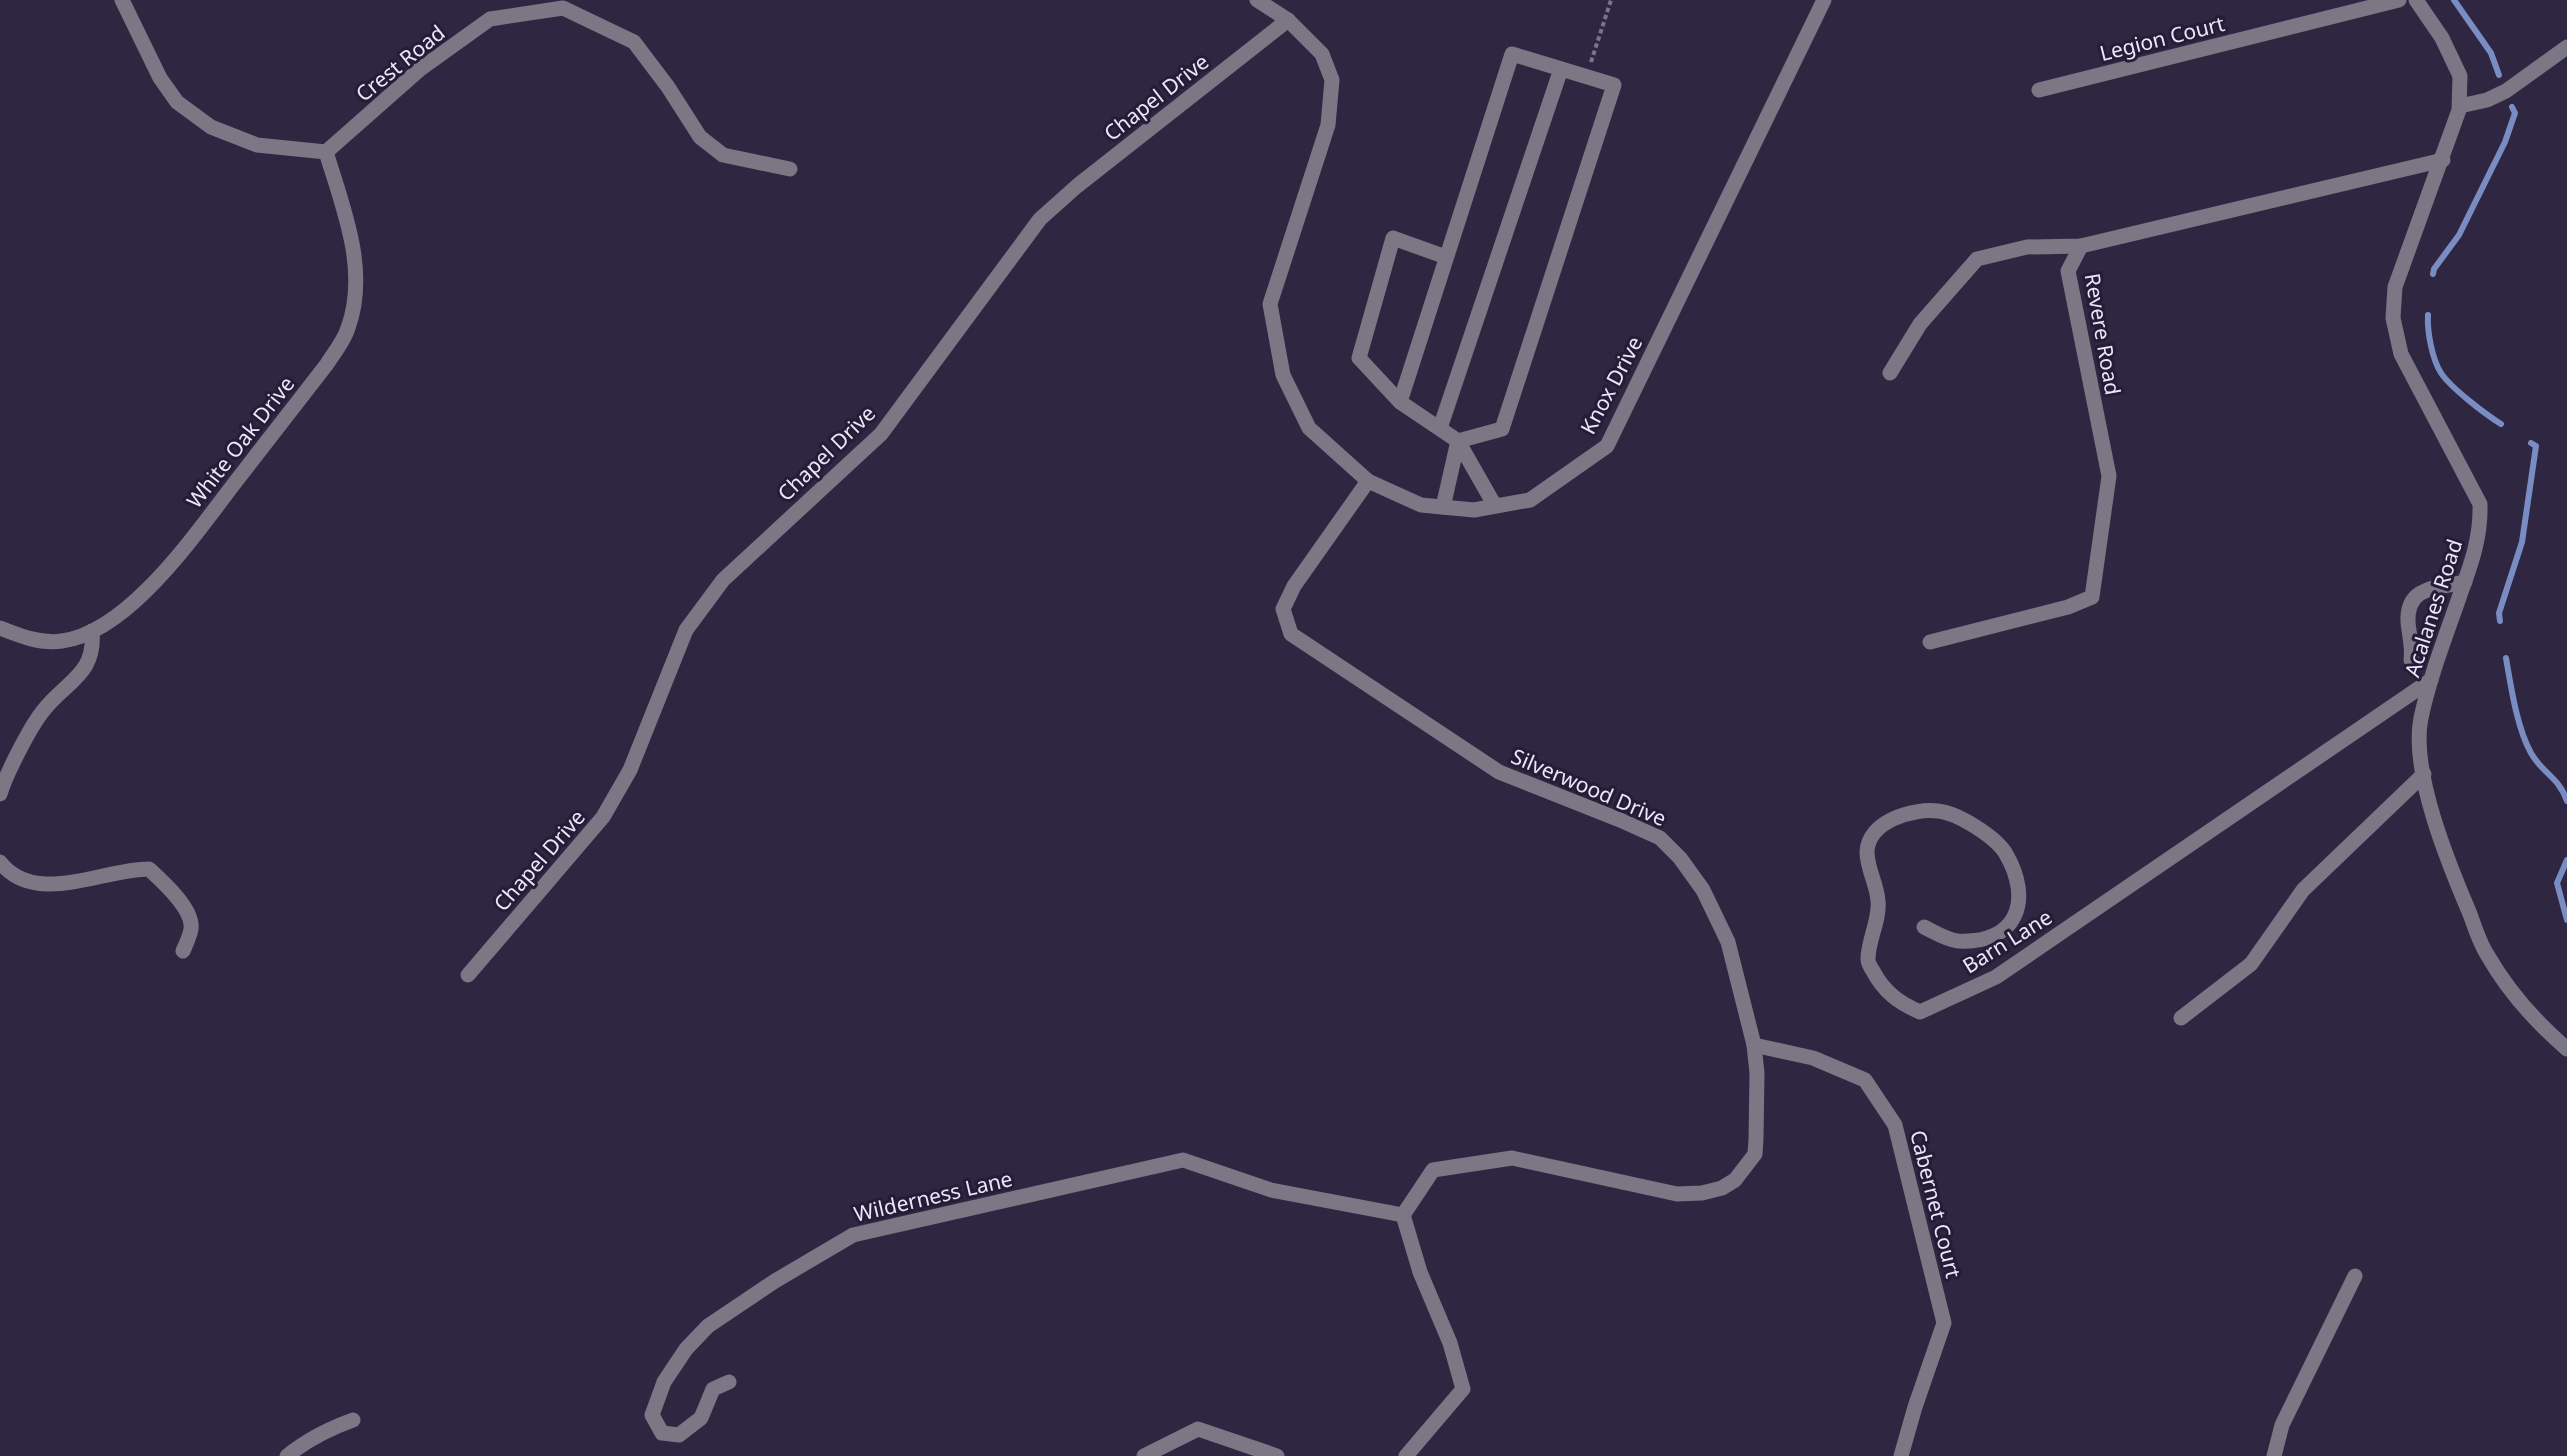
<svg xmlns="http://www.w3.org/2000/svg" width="2567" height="1456" font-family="'Noto Sans',sans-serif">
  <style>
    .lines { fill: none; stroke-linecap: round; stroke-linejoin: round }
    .stream { stroke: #798dc2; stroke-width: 6 }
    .path { stroke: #7b748b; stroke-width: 4; stroke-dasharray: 4.5 3; stroke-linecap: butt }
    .minor { stroke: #7b7785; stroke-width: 15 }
    .labels { text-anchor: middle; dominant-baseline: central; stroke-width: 6; stroke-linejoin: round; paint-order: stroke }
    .street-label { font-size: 21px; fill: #ebe6f8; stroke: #251d37 }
  </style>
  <rect width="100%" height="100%" fill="#2f2641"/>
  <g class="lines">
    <!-- stream -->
    <g class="stream">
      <polyline points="2454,0 2491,53 2499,75"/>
      <polyline points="2433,274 2434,269 2459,235 2505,142 2515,113 2512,107"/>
      <path d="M2428,315C2427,331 2432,359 2441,373C2451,388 2485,414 2501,424"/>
      <polyline points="2500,621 2499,613 2522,542 2536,446 2531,443"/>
      <path d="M2506,658C2511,687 2517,728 2531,753C2542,773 2559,777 2567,801"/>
      <polyline points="2567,860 2557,883 2567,920"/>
    </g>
    <!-- path -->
    <polyline class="path" points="1591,62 1611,0"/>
    <!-- minor -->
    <g class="minor">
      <polyline points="122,0 160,78 177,102 211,127 257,145 326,152 419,70 490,19 563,8 634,42 668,87 700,137 723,155 790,169"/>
      <polyline points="1257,0 1288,20 1322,54 1332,80 1328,125 1270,304 1283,375 1309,428 1368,481 1421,505 1474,510 1530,500 1607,446 1824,0"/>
      <path d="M2416,0L2442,38L2460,76L2459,110L2395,287L2393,318L2401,354L2480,504C2481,536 2472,562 2461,592C2447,633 2430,675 2421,718C2410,771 2449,865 2470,914C2475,928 2480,944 2488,956C2508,991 2537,1023 2567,1049"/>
      <polyline points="2039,90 2399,0"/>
      <polyline points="2460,106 2487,100 2506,91 2567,47"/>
      <polyline points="1890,373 1920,324 1977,259 2027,247 2081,246 2443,160"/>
      <polyline points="1400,402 1512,54 1614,85 1502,429 1458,441 1400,402 1359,358 1393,238 1446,257"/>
      <polyline points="1440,428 1561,69"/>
      <polyline points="1458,441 1495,506"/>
      <polyline points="1368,481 1294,586 1283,609 1291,634 1499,772 1620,820 1660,838 1680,858 1703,890 1728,942 1754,1045 1757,1073 1756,1139 1755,1154 1735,1180 1722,1188 1702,1193 1677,1194 1512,1158 1433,1170 1403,1215"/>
      <polyline points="1443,507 1458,441"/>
      <path d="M0,628C20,636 40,644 62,641C130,632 198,530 237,480C267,441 297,403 327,364C334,353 344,341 348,328C369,270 343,208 326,152"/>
      <polyline points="1930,642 2068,607 2092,597 2109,476 2068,271 2081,246"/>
      <path d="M2411,660C2413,647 2409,635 2408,622C2406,586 2437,588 2465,582"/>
      <path d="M0,794C6,774 30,727 43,711C66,681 96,675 92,631"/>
      <path d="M0,862C35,907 102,869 149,869C162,881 194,909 191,929C190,936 186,944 183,951"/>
      <path d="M1924,927C1934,932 1947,940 1958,941C2017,944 2033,901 2006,854C1996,837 1958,813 1938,811C1913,808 1868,821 1867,852C1867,869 1877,884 1878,901C1880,920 1868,940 1868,959C1868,963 1871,968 1873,971C1884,992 1899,1003 1920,1012L1996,977L2431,680"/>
      <polyline points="468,975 603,817 630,770 686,630 723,580 881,434 1040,219 1077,186 1288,20"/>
      <polyline points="2181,1018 2251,964 2303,890 2424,774"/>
      <polyline points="1754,1045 1813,1058 1865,1080 1895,1125 1944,1323 1915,1407 1901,1456"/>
      <polyline points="1403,1215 1420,1272 1450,1343 1463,1389 1406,1456"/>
      <polyline points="729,1382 713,1389 701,1418 679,1435 662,1433 652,1415 664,1382 686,1349 708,1326 775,1281 853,1235 1183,1160 1271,1190 1403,1215"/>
      <path d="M287,1456C308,1439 328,1429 353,1420"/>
      <polyline points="1144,1456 1198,1429 1277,1456"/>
      <polyline points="2274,1456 2282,1425 2355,1276"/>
    </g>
  </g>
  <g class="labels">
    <!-- street labels -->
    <g class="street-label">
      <text transform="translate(2162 38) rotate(-14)">Legion Court</text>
      <text transform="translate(400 63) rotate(-39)">Crest Road</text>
      <text transform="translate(1156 97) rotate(-38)">Chapel Drive</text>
      <text transform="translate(2103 334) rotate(80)">Revere Road</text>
      <text transform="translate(1611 385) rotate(-62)">Knox Drive</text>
      <text transform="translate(240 442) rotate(-52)">White Oak Drive</text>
      <text transform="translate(826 453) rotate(-44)">Chapel Drive</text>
      <text transform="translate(2433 608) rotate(-72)">Acalanes Road</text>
      <text transform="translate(1589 787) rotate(23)">Silverwood Drive</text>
      <text transform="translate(539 860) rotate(-49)">Chapel Drive</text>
      <text transform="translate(2007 941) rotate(-32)">Barn Lane</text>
      <text transform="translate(933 1196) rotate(-13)">Wilderness Lane</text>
      <text transform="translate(1936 1204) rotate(76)">Cabernet Court</text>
    </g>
  </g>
</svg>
